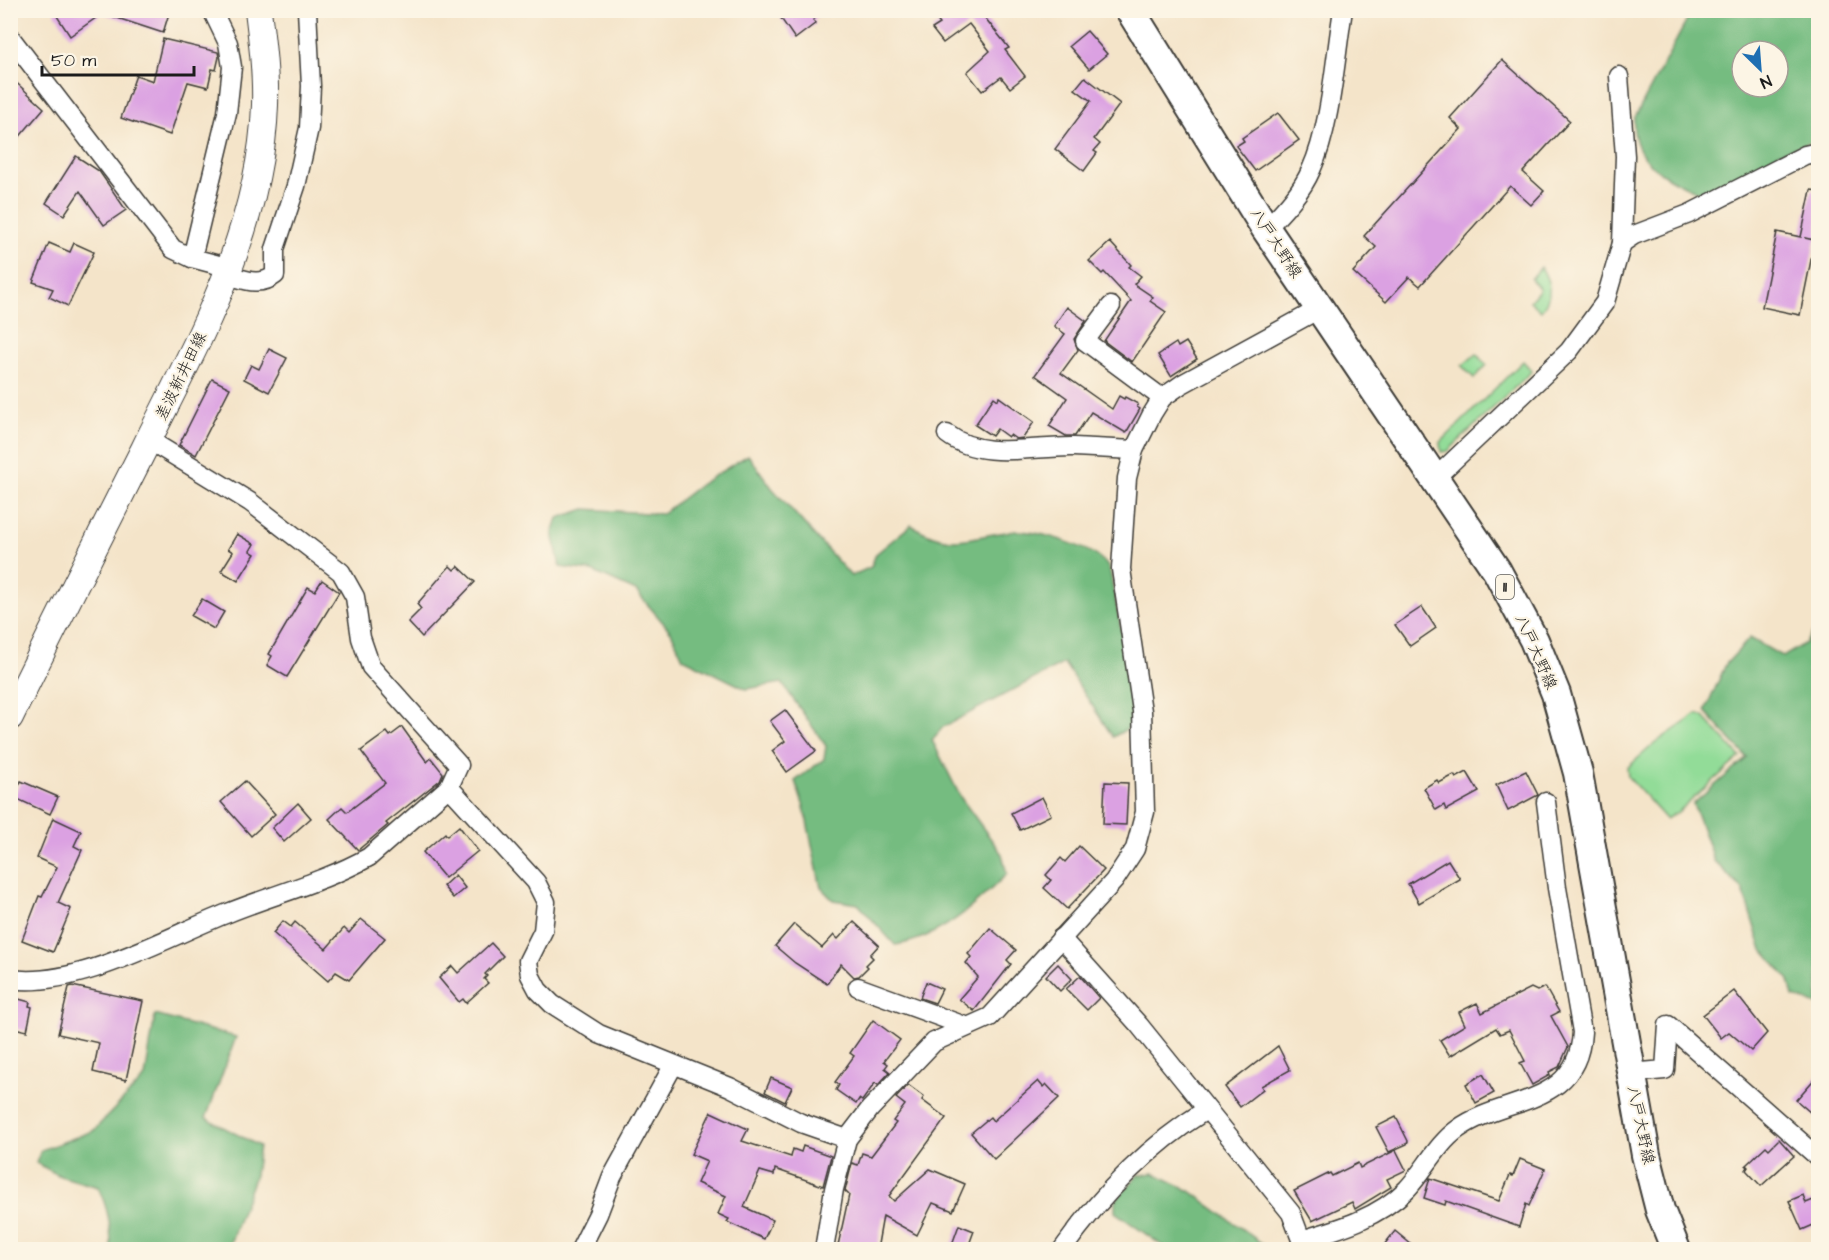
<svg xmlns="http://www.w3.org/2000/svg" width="1829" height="1260" font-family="'Architects Daughter','Klee One',sans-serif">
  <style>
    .green { fill: #92dc98; stroke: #577c5a; stroke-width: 1.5 }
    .forest { fill: #75bc80; stroke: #486c4e; stroke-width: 1.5; fill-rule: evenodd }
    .building { fill: #dba1e2 }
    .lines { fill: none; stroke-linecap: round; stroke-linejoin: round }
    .street-casing { stroke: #3c3a36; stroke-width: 21 }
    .secondary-casing { stroke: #3c3a36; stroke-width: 28 }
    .primary-casing { stroke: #3c3a36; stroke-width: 32 }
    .street { stroke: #fff; stroke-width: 18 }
    .secondary { stroke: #fff; stroke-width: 26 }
    .primary { stroke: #fff; stroke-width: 28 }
    .labels { text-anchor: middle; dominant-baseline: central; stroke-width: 4.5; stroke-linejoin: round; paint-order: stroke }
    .shield { fill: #fcf5e5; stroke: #5f5d58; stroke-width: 1.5 }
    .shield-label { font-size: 15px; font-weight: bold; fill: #1c1c1c }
    .street-label { font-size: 16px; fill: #1c1c1c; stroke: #fcf5e5 }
  </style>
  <rect width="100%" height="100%" fill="#fcf5e5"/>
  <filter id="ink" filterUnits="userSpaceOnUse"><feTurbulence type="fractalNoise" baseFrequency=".0167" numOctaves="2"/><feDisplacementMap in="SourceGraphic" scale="12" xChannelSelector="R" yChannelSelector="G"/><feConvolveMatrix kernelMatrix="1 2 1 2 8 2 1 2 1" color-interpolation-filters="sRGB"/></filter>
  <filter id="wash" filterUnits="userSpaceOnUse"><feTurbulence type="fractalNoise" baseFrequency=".008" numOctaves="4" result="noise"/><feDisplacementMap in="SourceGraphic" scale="24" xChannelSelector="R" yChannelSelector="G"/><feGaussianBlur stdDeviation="1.35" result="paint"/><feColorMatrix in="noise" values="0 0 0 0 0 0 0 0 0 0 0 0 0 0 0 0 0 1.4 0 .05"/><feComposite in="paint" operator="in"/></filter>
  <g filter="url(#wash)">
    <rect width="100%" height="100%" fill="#f4e4c9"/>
    <!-- green -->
    <g class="green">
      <path d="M1541,267C1551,284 1553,295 1541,311L1530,301L1540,289L1531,279Z"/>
      <polygon points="1476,354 1487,365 1474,378 1462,366"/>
      <polygon points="1523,361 1532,371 1448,451 1441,452 1440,443"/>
      <polygon points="1697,714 1704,717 1740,757 1678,812 1666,819 1628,777 1627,768 1655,743"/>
    </g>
    <!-- forest -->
    <g class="forest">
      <path d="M1692,11H1818V140L1779,153L1734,181L1700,193C1666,178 1630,161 1634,119ZM1742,51H1778V87H1742Z"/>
      <path d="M748,455L772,488L851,576L871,567L876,554L911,525C956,553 970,534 1017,531C1038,531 1098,548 1108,567C1112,574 1112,586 1114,594C1123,637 1132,682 1132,726L1113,737L1064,663L943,727L932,740L961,798L1002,854L1007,874C975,905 940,939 895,945L858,904L833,900L821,888L804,807L795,781L824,759L826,746L782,683L746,689L683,658L671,632L636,591L592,571L560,567L553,533L558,518L585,509L662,514L701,484Z"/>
      <polygon points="1818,624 1818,1005 1793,997 1789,980 1761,948 1743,890 1714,861 1693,804 1747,758 1705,711 1726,664 1750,638 1783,657 1806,643"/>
      <path d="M155,1015L236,1037L206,1118L259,1146L255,1175L228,1249H111C111,1226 108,1208 98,1187L60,1176L36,1163L41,1150L93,1131L145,1077Z"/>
      <polygon points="1154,1173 1190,1191 1264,1245 1265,1249 1167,1249 1115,1212 1115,1201 1138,1175"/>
    </g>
    <g id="blocks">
      <!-- building -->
      <g class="building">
        <polygon points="53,10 170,10 163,33 105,14 106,11 70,36"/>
        <polygon points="789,10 825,10 813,20 816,23 795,39 780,17"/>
        <polygon points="945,10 987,10 982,14 1009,48 1005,50 1025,76 1010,88 1001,77 982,91 967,72 990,51 969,24 943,43 932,29 940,24 935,18"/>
        <polygon points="1087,31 1107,54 1089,69 1069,46"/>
        <polygon points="163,39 218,52 219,57 216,70 212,69 208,87 188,82 170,135 121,118 136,75 153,81"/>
        <polygon points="1502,60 1570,121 1523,172 1544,191 1531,205 1510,186 1420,286 1409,277 1386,302 1353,272 1376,247 1364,236 1461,129 1450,118"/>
        <polygon points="10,77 44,108 10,148"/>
        <polygon points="1085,77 1120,104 1094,139 1100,144 1094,151 1097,153 1084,171 1055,149 1091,101 1075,89"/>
        <polygon points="1278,113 1299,140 1255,171 1236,146 1244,141 1242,138"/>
        <polygon points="76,156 99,171 126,210 104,225 80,191 64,215 46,203"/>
        <polygon points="1811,190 1818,191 1818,241 1805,238 1815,240 1800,315 1762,307 1777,232 1801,237"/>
        <polygon points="1110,242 1131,265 1129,267 1141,276 1134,284 1153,297 1150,301 1166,312 1132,362 1104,341 1131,301 1104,272 1102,274 1089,261"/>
        <polygon points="49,243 70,252 74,243 94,252 68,306 49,297 53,289 33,282"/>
        <polygon points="1067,307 1086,321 1074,339 1078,350 1061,373 1112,409 1119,396 1124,399 1125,397 1138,404 1137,407 1140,409 1126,433 1091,412 1075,436 1066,436 1049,426 1067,398 1035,375 1065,334 1054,326"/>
        <polygon points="1186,342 1197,359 1171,376 1158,355 1176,343 1178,347"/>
        <polygon points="269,349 287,358 269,392 244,379 251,365 259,369"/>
        <polygon points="212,379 230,388 196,455 179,445"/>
        <polygon points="994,397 998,400 999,397 1034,422 1023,438 1016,439 1010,435 1008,437 997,429 992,436 975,425"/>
        <polygon points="237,534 254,544 250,551 255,554 238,581 221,571 233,552 228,549"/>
        <polygon points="450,566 454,570 458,566 475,582 422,637 408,622 421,609 417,604"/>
        <polygon points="322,580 339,592 287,677 267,665 272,656 269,654 308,587 315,591"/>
        <polygon points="202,599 224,612 214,629 191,616"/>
        <polygon points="1422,607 1436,628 1410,646 1395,625"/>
        <polygon points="785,710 816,751 787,772 772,751 785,741 770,721"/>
        <polygon points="402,727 427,762 431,758 443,773 440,780 386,823 388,825 358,850 329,819 342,807 347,812 385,783 361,751 387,732 390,736"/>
        <polygon points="1526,771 1538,795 1508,811 1496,785"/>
        <polygon points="1467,772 1479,792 1446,810 1444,805 1436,810 1424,788 1437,780 1439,783 1454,775 1456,778"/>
        <polygon points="21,781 58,797 50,814 13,797"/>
        <polygon points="245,781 275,814 251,836 221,802"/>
        <polygon points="1105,782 1128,783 1126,825 1103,824"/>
        <polygon points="1042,797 1051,815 1020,830 1011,813"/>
        <polygon points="298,803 311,818 284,842 272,828"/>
        <polygon points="53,818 81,831 74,846 82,850 58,903 71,909 53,952 22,940 39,896 42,897 57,867 37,858"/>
        <polygon points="459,826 478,851 445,878 423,852 445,833 447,836"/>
        <polygon points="1079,846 1104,870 1067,909 1044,888 1051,880 1046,875 1061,858 1065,862"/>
        <polygon points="1448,860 1460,879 1419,903 1408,884"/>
        <polygon points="455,875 465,888 453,898 443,886"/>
        <polygon points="361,919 385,938 349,980 336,972 328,981 273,933 283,921 291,927 295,922 326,949 344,928 349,933"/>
        <polygon points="854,922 879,945 870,955 873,958 866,965 868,967 859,976 854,977 841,964 827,984 795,963 775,946 794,924 822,948 834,935 838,939"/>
        <polygon points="990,928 1016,950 1007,960 1011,964 974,1011 959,999 978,977 966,963 971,957 968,954"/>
        <polygon points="491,943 503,956 485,974 487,976 484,979 488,983 466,1003 463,999 459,1002 439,978 452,966 458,973"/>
        <polygon points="1058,964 1072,979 1060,991 1046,976"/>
        <polygon points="1080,976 1099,998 1087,1010 1066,989"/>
        <polygon points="926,982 942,989 935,1003 920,998"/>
        <polygon points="72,986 143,1001 126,1080 93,1072 99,1043 58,1034 69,987"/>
        <polygon points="1545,987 1559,1012 1551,1016 1568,1047 1559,1067 1549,1072 1550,1075 1532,1085 1520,1063 1525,1061 1509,1030 1500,1034 1496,1028 1450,1056 1440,1040 1465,1025 1459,1012 1477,1003 1482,1013 1531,988 1537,991"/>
        <polygon points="1734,991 1767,1033 1751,1051 1729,1032 1721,1038 1703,1015"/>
        <polygon points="15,998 30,1002 29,1006 32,1007 27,1031 10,1027 10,1002 14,1003"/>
        <polygon points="873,1020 900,1040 884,1061 888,1064 885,1068 890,1072 878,1085 875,1083 862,1101 859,1099 856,1104 836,1090 839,1085 835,1082 854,1056 850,1053"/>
        <polygon points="1278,1046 1290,1070 1261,1086 1263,1089 1240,1107 1225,1087"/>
        <polygon points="1483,1074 1494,1093 1476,1103 1466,1084"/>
        <polygon points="1818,1075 1818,1119 1796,1100"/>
        <polygon points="771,1078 792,1087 785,1102 765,1092"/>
        <polygon points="1038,1081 1043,1087 1046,1084 1059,1098 994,1159 971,1133 990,1117 993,1121"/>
        <polygon points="908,1085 924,1097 922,1100 946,1118 889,1196 894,1201 930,1169 965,1184 953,1211 933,1203 917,1235 883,1216 877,1250 837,1250 849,1195 845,1191 852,1163 858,1165 862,1153 871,1156 896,1123 893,1121 905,1105 896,1098"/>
        <polygon points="711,1112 748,1129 742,1141 791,1157 793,1149 801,1152 803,1146 831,1156 823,1186 775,1169 774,1175 760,1171 744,1207 773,1220 764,1239 727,1222 729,1219 718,1214 726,1196 697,1183 707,1161 691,1154"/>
        <polygon points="1396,1117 1408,1141 1407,1144 1389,1152 1376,1127"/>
        <polygon points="1779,1139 1794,1156 1761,1186 1746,1170 1748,1167 1746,1165 1766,1146 1769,1149"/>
        <polygon points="1396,1150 1406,1170 1387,1179 1391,1187 1355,1209 1352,1202 1312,1221 1294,1191 1330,1173 1332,1176 1358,1163 1360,1168"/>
        <polygon points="1520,1159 1545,1169 1529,1206 1526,1204 1519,1227 1446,1201 1445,1205 1424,1198 1430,1178 1499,1201 1510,1175 1513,1176"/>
        <polygon points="1803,1195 1806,1203 1818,1198 1818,1223 1802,1230 1789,1201"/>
        <polygon points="959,1225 974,1231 967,1250 950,1250"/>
        <polygon points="1395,1231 1418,1250 1380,1250"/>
      </g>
    </g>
  </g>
  <g filter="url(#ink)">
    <use href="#blocks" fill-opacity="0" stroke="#3c3a36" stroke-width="1.5"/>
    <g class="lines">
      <defs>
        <g id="street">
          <polyline points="10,37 173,249 192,258 230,268"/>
          <path d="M1266,229C1283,211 1301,193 1311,170C1331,127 1335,58 1343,10"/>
          <polyline points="1622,243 1634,235 1689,214 1805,155 1818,152"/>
          <polyline points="192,258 227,113 232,67 228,43 212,10"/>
          <path d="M228,275C245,280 260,287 275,275V249L296,186L309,128L311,86L307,10"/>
          <polyline points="1111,306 1085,341 1162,398"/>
          <path d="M947,434C982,461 1033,446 1074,447C1094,448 1114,449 1134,450"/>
          <polyline points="149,440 250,502 341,572 355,597 361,638 371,667 459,765 449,787 536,882 546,902 543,931 528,961 530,975 538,990 552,1004 599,1034 730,1087 801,1123 847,1139"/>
          <polyline points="1434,479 1569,351 1605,302 1622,243 1625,156 1619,76"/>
          <polyline points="1061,938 1139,1025 1291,1213 1305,1250"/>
          <path d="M10,979C78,989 166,937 228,913C275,894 324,882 369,857L449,787"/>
          <polyline points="858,987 965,1026"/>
          <polyline points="1630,1073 1665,1070 1668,1025 1818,1157"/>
          <path d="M1301,1240C1339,1229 1378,1218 1407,1189C1425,1170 1437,1144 1458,1129C1503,1096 1578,1108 1582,1032L1557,888L1546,802"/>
          <polyline points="580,1250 598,1214 612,1177 673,1066"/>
          <polyline points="824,1250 834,1189 847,1139 870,1109 934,1042 990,1017 1114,881 1135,849 1145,812 1142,711 1121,569 1127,478 1134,450 1152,414 1162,398 1182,384 1319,309"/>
          <path d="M1062,1250C1101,1195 1148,1146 1206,1110"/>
        </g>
        <path id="secondary" d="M10,717C54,627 99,538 144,449C198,340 261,230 265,105C266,74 262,42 258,10"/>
        <polyline id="primary" points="1130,10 1266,229 1497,571 1534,640 1556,694 1578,773 1646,1155 1660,1210 1676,1250"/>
      </defs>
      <!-- street casing -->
      <use href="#street" class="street-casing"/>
      <!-- secondary casing -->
      <use href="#secondary" class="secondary-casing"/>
      <!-- primary casing -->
      <use href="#primary" class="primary-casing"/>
      <!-- street -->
      <use href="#street" class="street"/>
      <!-- secondary -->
      <use href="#secondary" class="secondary"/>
      <!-- primary -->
      <use href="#primary" class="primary"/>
    </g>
  </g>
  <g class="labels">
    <!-- shield labels -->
    <rect class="shield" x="1496" y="575" width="18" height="24" rx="4.5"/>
    <g class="shield-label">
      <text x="1505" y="587">11</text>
    </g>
    <!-- street labels -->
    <g class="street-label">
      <text transform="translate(1276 243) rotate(57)">八戸大野線</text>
      <text transform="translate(181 376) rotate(-64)">差波新井田線</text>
      <text transform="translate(1536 652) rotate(66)">八戸大野線</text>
      <text transform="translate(1641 1125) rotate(78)">八戸大野線</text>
    </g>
  </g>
  <!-- margin -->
  <rect width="1829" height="1260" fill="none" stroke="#fcf5e5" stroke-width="36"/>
  <!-- north arrow -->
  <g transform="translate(1760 69) rotate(155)"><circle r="28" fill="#fcf5e5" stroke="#a29e95" stroke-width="1.5"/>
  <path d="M0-4.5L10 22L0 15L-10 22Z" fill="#1f6fb2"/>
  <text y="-9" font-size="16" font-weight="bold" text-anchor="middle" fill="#1c1c1c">N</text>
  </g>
  <!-- scale -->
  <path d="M42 66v9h152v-9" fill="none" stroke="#1c1c1c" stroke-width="3"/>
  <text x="51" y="66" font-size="18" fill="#1c1c1c" stroke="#fcf5e5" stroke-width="4.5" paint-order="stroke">50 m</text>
</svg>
